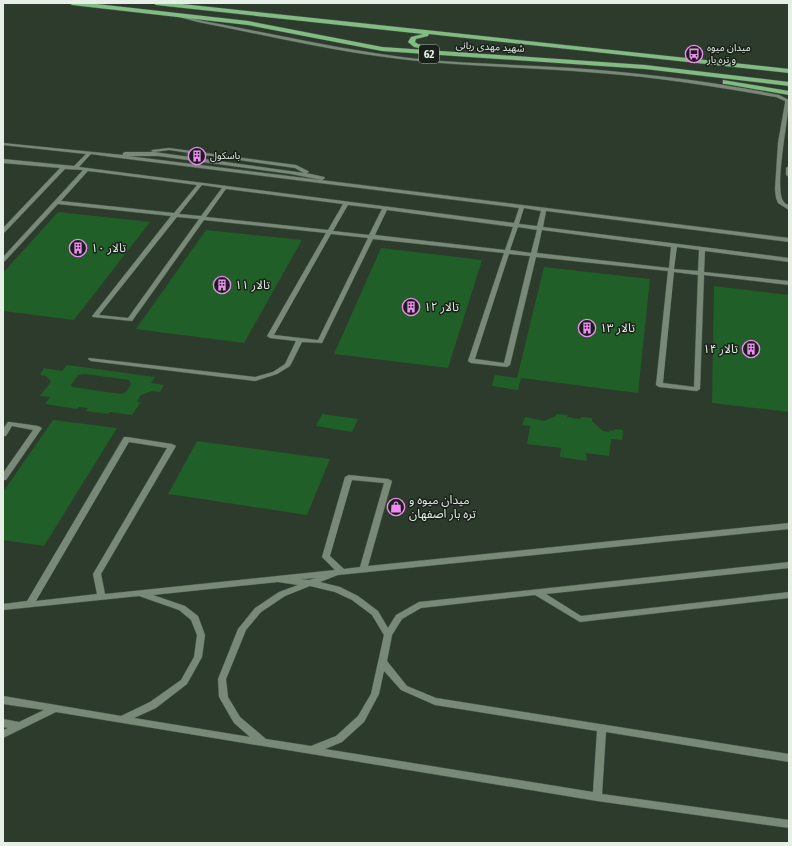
<svg xmlns="http://www.w3.org/2000/svg" width="792" height="846" font-family="'Fira Sans Condensed','Noto Sans Arabic',sans-serif">
  <style>
    .building { fill: #215f28; fill-rule: evenodd }
    .lines { fill: none; stroke-linecap: round; stroke-linejoin: round }
    .service-casing { stroke: #4a574b; stroke-width: 1 }
    .trunk-casing { stroke: #4a574b; stroke-width: 1 }
    .service { fill: #788978; fill-rule: evenodd }
    .trunk { fill: #81bd83; fill-rule: evenodd }
    .labels { text-anchor: middle; dominant-baseline: central; stroke-width: 3; stroke-linejoin: round; paint-order: stroke }
    .far-street-label { font-size: 10px; fill: #e5efe5; stroke: #192019 }
    .far-poi-label { font-size: 10px; fill: #e5efe5; stroke: #192019; text-anchor: start }
    .shield { fill: #192019; stroke: #a8b1a8; stroke-width: 1 }
    .shield-label { font-size: 11px; font-weight: bold; fill: #e5efe5 }
    .poi-label { font-size: 12px; fill: #e5efe5; stroke: #192019; text-anchor: start }
  </style>
  <rect width="100%" height="100%" fill="#2c3b2c"/>
  <!-- building -->
  <g class="building">
    <polygon points="186,153 191,153 206,156 204,158 197,158 184,155"/>
    <polygon points="58,212 150,222 74,320 3,311 3,273"/>
    <polygon points="206,230 302,240 244,343 136,329"/>
    <polygon points="381,248 482,260 448,368 334,354"/>
    <polygon points="544,267 650,279 638,393 521,378 518,390 492,386 495,375 517,378"/>
    <polygon points="714,286 789,295 789,412 712,403"/>
    <path d="M67,365L155,377L151,383L164,385L160,392L152,391L141,395L137,402H141L132,415L110,412L108,414L86,411L88,408L79,407L77,409L45,404L50,397L40,396L51,382L46,376L40,375L44,368L62,371ZM85,374L129,380L131,384L126,392L121,394L72,387L71,385L78,375Z"/>
    <polygon points="322,414 358,419 352,432 316,426"/>
    <polygon points="556,414 568,415 567,417 580,419 581,417 592,418 592,421 603,431 609,432 610,430 614,431 614,429 623,430 622,440 611,439 609,456 586,453 587,461 560,457 561,448 527,444 530,426 522,425 525,417 544,421 556,416"/>
    <polygon points="53,420 117,428 44,546 3,540 3,492"/>
    <polygon points="197,441 330,459 307,515 168,494"/>
  </g>
  <g class="lines">
    <defs>
      <g id="service">
        <path d="M180,15L198,20C275,34 350,52 427,60C476,64 524,65 572,68C641,73 711,81 779,95L789,100C789,117 773,191 784,202C784,203 788,205 789,205V210L778,203L776,198L775,189L778,143L785,103V101L776,97C717,87 659,77 599,73C533,67 466,67 400,59C332,51 265,35 198,22L179,17V15Z"/>
        <path d="M3,143L123,155V153L125,152H154L151,151L152,150L169,148L296,165L308,171L309,172L306,173L324,177L325,178L322,180L291,174L158,156H128L789,238V242L546,211L543,227L789,258V262L705,251L704,272L789,281V285L704,275L700,389L697,391L659,387L656,385L668,271L536,257L510,365L507,367L471,363L468,361L504,253L373,239L322,343L302,342L290,366L277,374L255,381L91,361L88,359L89,358L255,377L273,372L285,364L296,341L270,338L267,336L326,233L204,220L132,321L93,317L92,316L93,315L171,216L58,204L5,261L3,262V257L83,170L65,169L5,232L3,233V228L60,168L3,163V159L74,166L86,154L3,145ZM169,150L295,168L304,173L154,152ZM91,154L112,157L519,208L514,223L79,167ZM88,171L97,172L197,185L174,213L61,201ZM202,185L222,188L201,216L179,214ZM226,189L343,204L328,230L206,217ZM348,205L382,209L369,235L333,231ZM524,208L541,211L537,226L519,224ZM387,210L513,227L505,250L375,235ZM177,217L199,219L128,318L99,315ZM518,227L537,230L531,253L510,250ZM542,230L671,247L669,268L537,253ZM331,234L368,238L318,340L274,335ZM677,247L699,250L698,271L674,269ZM509,254L530,256L504,363L475,359ZM674,272L698,275L694,387L663,383Z"/>
        <polygon points="789,166 789,177 786,175 786,168"/>
        <polygon points="8,422 10,422 38,426 42,428 6,480 3,480 3,473 33,430 12,426 6,436 3,436 3,429"/>
        <path d="M124,437H127L172,444L176,446L101,574L105,594L335,570L322,557L345,477L349,475L388,479L392,481L368,566L789,523V529L338,575L320,582L340,587L358,596L378,611L388,628L396,615L419,602L789,562V568L546,594L581,616L789,592V598L580,622L535,595L421,608L402,619L392,635L387,661L407,686L436,698L789,754V762L606,732L602,794L789,820V828L597,801L56,712L3,738V730L8,728L3,727V719L19,722L44,710L3,704V696L121,716L150,702L181,680L194,657L197,635L191,620L179,610L139,596L3,610V604L27,601ZM129,442L167,448L93,574L97,594L36,601ZM352,480L384,483L360,567L344,569L330,556ZM316,578L309,580L301,579ZM278,582L298,585L279,592L255,608L238,629L218,679L219,697L234,723L250,737L134,718L156,708L187,684L202,657L205,635L198,616L185,606L153,595ZM310,586L335,592L352,600L372,615L384,635L371,694L358,716L336,736L311,746L266,739L240,717L228,697L226,679L246,630L261,612L285,596ZM384,671L401,690L435,705L597,731L593,792L325,749L342,742L364,722L379,694Z"/>
      </g>
      <g id="trunk">
        <polygon points="69,3 88,3 248,21 382,47 645,65 789,82 789,86 645,69 382,51 248,25 72,5"/>
        <polygon points="153,3 173,3 789,69 789,73 429,34 428,36 416,39 415,42 418,44 431,47 432,48 429,50 414,47 408,42 411,37 423,34 156,5"/>
        <polygon points="723,80 789,91 789,95 726,84 723,84"/>
      </g>
    </defs>
    <!-- service casing -->
    <use href="#service" class="service-casing"/>
    <!-- trunk casing -->
    <use href="#trunk" class="trunk-casing"/>
    <!-- service -->
    <use href="#service" class="service"/>
    <!-- trunk -->
    <use href="#trunk" class="trunk"/>
  </g>
  <!-- icons -->
  <defs>
    <symbol id="bus-ring" viewBox="-11 -11 22 22"><circle r="9.5" fill="#192019" stroke="#f08bf5" stroke-width="1.5"/><path d="M-5-6H5V4H4V6H2V4H-2V6H-4V4H-5ZM-3.5-4V0h7V-4ZM-3.5 1.2v1.5H-2V1.2ZM2 1.2v1.5H3.5V1.2Z" fill="#f08bf5"/></symbol>
    <symbol id="building-ring" viewBox="-11 -11 22 22"><circle r="9.5" fill="#192019" stroke="#f08bf5" stroke-width="1.5"/><path d="M-4-6H4V6H1V3H-1V6H-4ZM-2.5-4.3h1.7v1.8h-1.7ZM.8-4.3h1.7v1.8H.8ZM-2.5-1h1.7V.8h-1.7ZM.8-1h1.7V.8H.8Z" fill="#f08bf5"/></symbol>
    <symbol id="shop-ring" viewBox="-11 -11 22 22"><circle r="9.5" fill="#192019" stroke="#f08bf5" stroke-width="1.5"/><path d="M-5-2.5h2.3a2.7 3.5 0 0 1 5.4 0H5L5.5 6h-11ZM-1.5-2.5h3a1.5 2.3 0 0 0-3 0Z" fill="#f08bf5"/></symbol>
  </defs>
  <g fill-rule="evenodd">
    <use href="#bus-ring" x="684" y="44" width="20" height="20"/>
    <use href="#building-ring" x="187" y="146" width="20" height="20"/>
    <use href="#building-ring" x="68" y="238" width="20" height="20"/>
    <use href="#building-ring" x="212" y="275" width="20" height="20"/>
    <use href="#building-ring" x="401" y="297" width="20" height="20"/>
    <use href="#building-ring" x="577" y="318" width="20" height="20"/>
    <use href="#building-ring" x="741" y="339" width="20" height="20"/>
    <use href="#shop-ring" x="386" y="497" width="20" height="20"/>
  </g>
  <g class="labels">
    <!-- far-street labels -->
    <g class="far-street-label">
      <text transform="translate(490 47) rotate(3)">شهید مهدی ربانی</text>
    </g>
    <!-- far-poi labels -->
    <g class="far-poi-label">
      <text x="707" y="48">میدان میوه<tspan x="707" dy="12">و تره بار</tspan></text>
      <text x="210" y="156">باسكول</text>
    </g>
    <!-- shield labels -->
    <rect class="shield" x="419" y="45" width="20" height="18" rx="3"/>
    <g class="shield-label">
      <text x="429" y="54">62</text>
    </g>
    <!-- poi labels -->
    <g class="poi-label">
      <text x="91" y="248">تالار ۱۰</text>
      <text x="235" y="285">تالار ۱۱</text>
      <text x="424" y="307">تالار ۱۲</text>
      <text x="600" y="328">تالار ۱۳</text>
      <text x="738" y="349" text-anchor="end">تالار ۱۴</text>
      <text x="409" y="500">میدان میوه و<tspan x="409" dy="14">تره بار اصفهان</tspan></text>
    </g>
  </g>
  <!-- border -->
  <rect width="792" height="846" fill="none" stroke="#e5efe5" stroke-width="8"/>
</svg>
